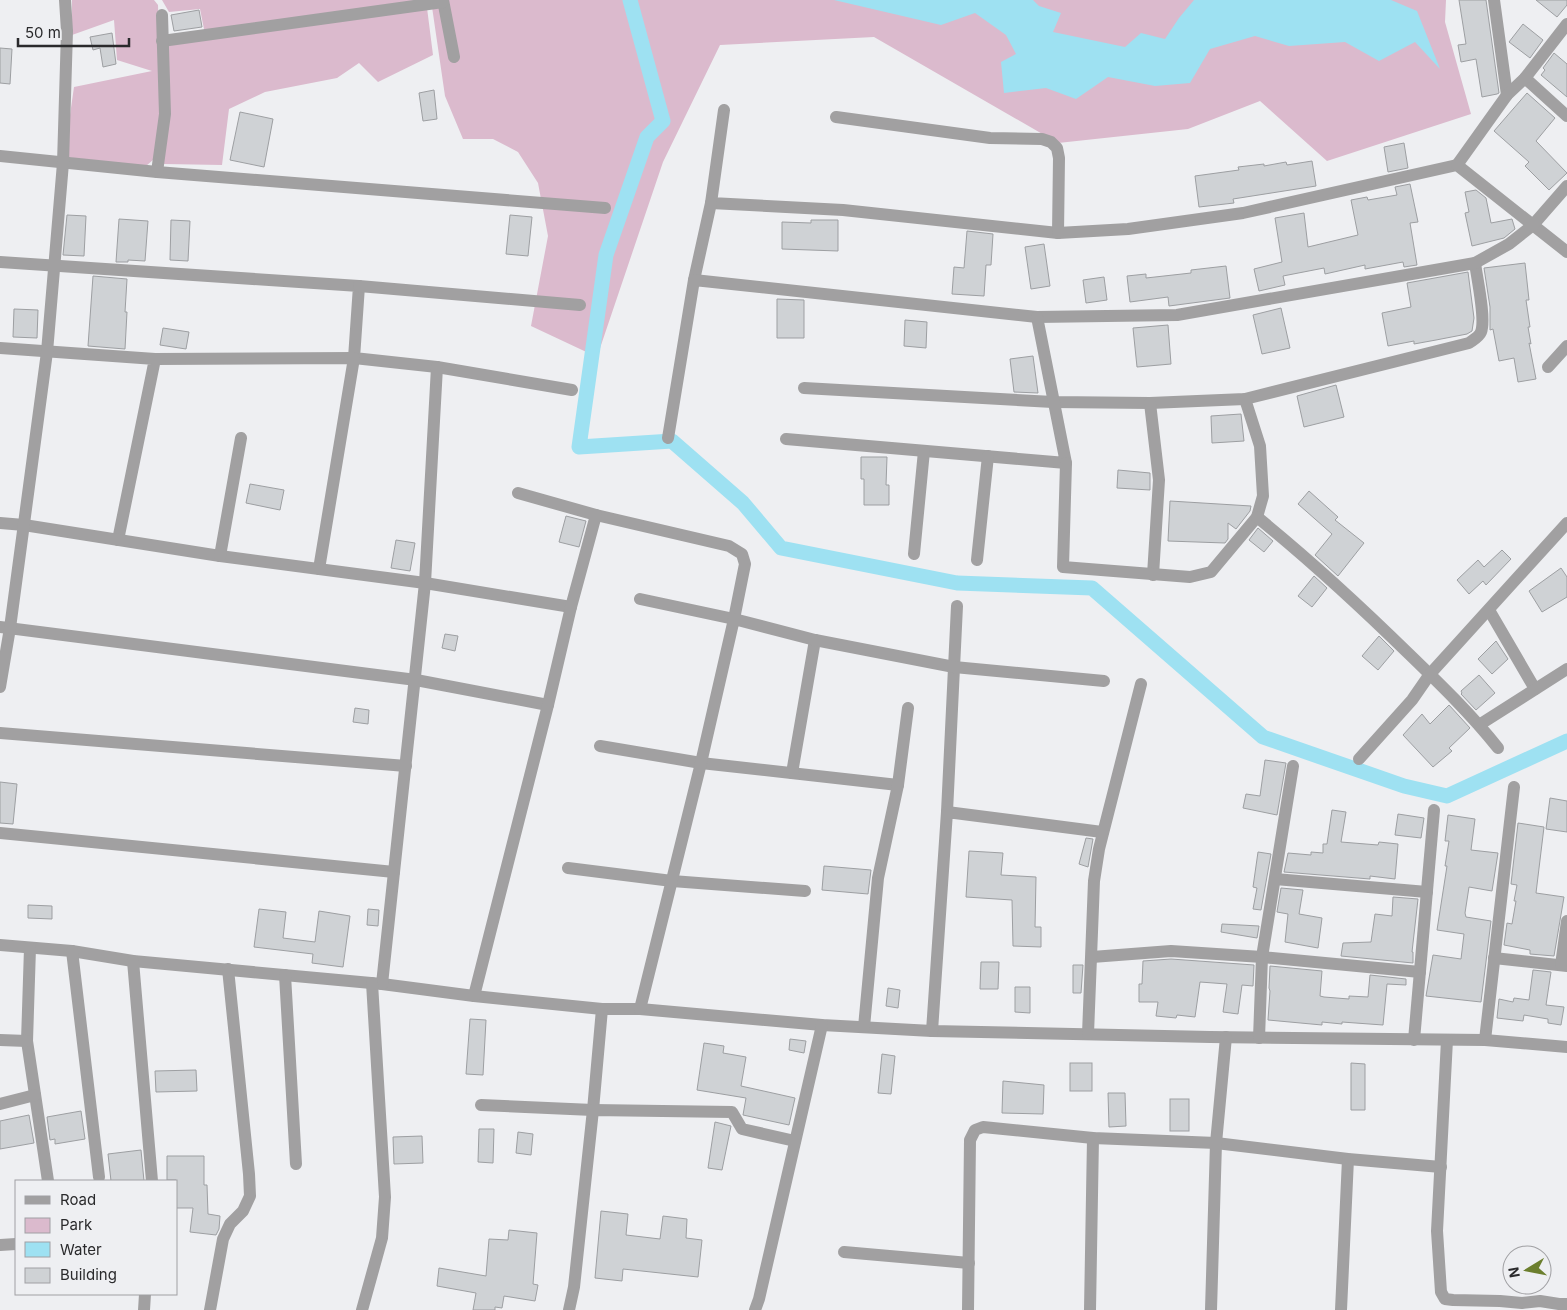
<svg xmlns="http://www.w3.org/2000/svg" width="1567" height="1310" font-family="Inter,sans-serif">
  <style>
    .green { fill: #dbbacd }
    .water { fill: #9ee1f2 }
    .lines { fill: none; stroke-linecap: round; stroke-linejoin: round }
    .canal { stroke: #9ee1f2; stroke-width: 15 }
    .building { fill: #cfd2d5; stroke: #9d9fa2 }
    .minor { stroke: #a1a0a1; stroke-width: 12 }
  </style>
  <rect width="100%" height="100%" fill="#eeeff2"/>
  <!-- green -->
  <g class="green">
    <polygon points="72,0 154,0 158,5 162,119 154,159 146,166 64,157 74,87 152,71 117,60 114,20 72,35"/>
    <polygon points="162,0 426,0 433,55 378,82 359,63 337,78 265,92 229,109 222,165 164,164 166,41 205,34 200,9 169,12"/>
    <polygon points="431,0 1446,0 1445,22 1471,114 1327,161 1260,101 1188,129 1058,143 874,37 720,45 663,162 597,357 531,326 548,236 538,183 518,152 493,139 463,139 445,96"/>
  </g>
  <!-- water -->
  <polygon class="water" points="834,0 1033,0 1039,6 1061,13 1053,32 1125,47 1141,33 1165,39 1179,18 1194,0 1391,0 1417,11 1440,69 1415,42 1379,61 1345,42 1289,46 1255,36 1210,49 1190,83 1155,86 1108,77 1076,99 1046,88 1004,93 1001,62 1016,54 1006,35 975,13 941,25"/>
  <g class="lines">
    <!-- canal -->
    <polyline class="canal" points="630,0 663,121 647,137 606,255 579,447 672,441 743,503 781,548 957,583 1092,588 1263,737 1404,786 1447,796 1567,741"/>
  </g>
  <!-- building -->
  <g class="building">
    <polygon points="1459,0 1486,0 1499,93 1497,94 1482,97 1476,59 1461,62 1458,45 1466,44"/>
    <polygon points="1536,0 1567,0 1567,5 1557,17"/>
    <polygon points="199,10 202,27 174,31 171,15"/>
    <polygon points="1523,24 1543,40 1530,58 1509,42"/>
    <polygon points="112,33 116,64 103,67 100,48 93,50 90,37"/>
    <polygon points="0,48 12,49 10,84 0,83"/>
    <polygon points="1554,53 1567,64 1567,97 1541,75 1545,70 1543,68"/>
    <polygon points="434,90 437,119 423,121 419,93"/>
    <polygon points="1527,93 1555,118 1536,141 1567,173 1549,190 1525,166 1529,162 1494,131"/>
    <polygon points="240,112 273,119 264,167 230,160"/>
    <polygon points="1404,143 1408,168 1388,172 1384,147"/>
    <polygon points="1312,161 1316,186 1233,199 1234,203 1199,207 1195,176 1239,170 1238,167 1264,164 1264,166 1286,162 1287,165"/>
    <polygon points="1410,184 1418,222 1410,223 1417,265 1404,267 1403,262 1365,269 1365,265 1325,274 1324,268 1283,276 1285,285 1259,291 1254,269 1282,262 1275,218 1304,213 1308,247 1358,235 1351,200 1367,197 1368,200 1397,195 1395,187"/>
    <polygon points="1476,190 1486,198 1491,223 1512,219 1515,229 1504,238 1472,246 1465,213 1469,212 1465,192"/>
    <polygon points="67,215 86,216 84,256 63,255"/>
    <polygon points="510,215 532,217 528,256 506,254"/>
    <polygon points="119,219 148,221 145,261 128,260 128,262 116,262"/>
    <polygon points="171,220 190,221 188,261 170,260"/>
    <polygon points="811,220 838,220 838,251 782,249 782,222 811,223"/>
    <polygon points="967,231 993,234 991,265 986,265 984,296 952,294 954,267 964,268"/>
    <polygon points="1044,244 1050,286 1031,289 1025,247"/>
    <polygon points="1525,263 1529,300 1526,300 1530,327 1528,327 1531,344 1529,343 1536,379 1518,382 1514,358 1499,361 1493,329 1490,330 1490,307 1484,268"/>
    <polygon points="1226,266 1230,298 1169,306 1168,297 1130,302 1127,276 1146,274 1146,278 1191,273 1191,270"/>
    <polygon points="1468,272 1474,318 1472,331 1467,334 1436,340 1414,344 1414,341 1388,346 1382,313 1411,307 1407,283"/>
    <polygon points="93,276 127,279 125,312 127,312 125,349 88,346"/>
    <polygon points="1104,277 1107,300 1086,303 1083,280"/>
    <polygon points="777,299 804,300 804,338 777,338"/>
    <polygon points="1281,308 1290,348 1262,354 1253,315"/>
    <polygon points="14,309 38,310 37,338 13,337"/>
    <polygon points="905,320 927,322 926,348 904,346"/>
    <polygon points="1168,325 1171,364 1137,367 1133,328"/>
    <polygon points="163,328 189,332 186,349 160,345"/>
    <polygon points="1033,356 1038,393 1014,392 1010,359"/>
    <polygon points="1336,385 1344,417 1304,427 1297,396"/>
    <polygon points="1241,414 1244,441 1212,443 1211,416"/>
    <polygon points="861,457 887,457 886,485 889,485 889,505 864,505 864,479 861,479"/>
    <polygon points="1118,470 1150,473 1150,490 1117,488"/>
    <polygon points="250,484 284,490 280,510 246,503"/>
    <polygon points="1309,491 1338,517 1335,520 1364,543 1338,576 1315,555 1332,534 1298,504"/>
    <polygon points="1170,501 1251,506 1250,511 1236,529 1228,523 1228,539 1225,543 1168,541"/>
    <polygon points="566,516 586,521 579,547 559,542"/>
    <polygon points="1258,528 1273,541 1264,552 1249,540"/>
    <polygon points="396,540 415,543 410,571 391,568"/>
    <polygon points="1502,550 1511,559 1486,585 1483,581 1469,594 1457,580 1478,560 1484,567"/>
    <polygon points="1561,568 1567,577 1567,597 1542,612 1529,591"/>
    <polygon points="1314,576 1327,588 1312,607 1298,596"/>
    <polygon points="445,634 458,636 455,651 442,648"/>
    <polygon points="1379,636 1394,651 1378,670 1362,656"/>
    <polygon points="1496,641 1508,659 1492,674 1478,659"/>
    <polygon points="1479,675 1495,693 1476,710 1461,694 1462,693 1461,691"/>
    <polygon points="1449,705 1470,728 1449,748 1452,751 1433,767 1403,735 1422,714 1430,724"/>
    <polygon points="355,708 369,710 368,724 353,722"/>
    <polygon points="1265,760 1286,763 1277,815 1243,808 1246,794 1260,796"/>
    <polygon points="0,782 17,784 13,824 0,823"/>
    <polygon points="1550,798 1567,801 1567,832 1546,829"/>
    <polygon points="1332,810 1346,812 1341,842 1378,845 1379,842 1398,844 1395,879 1370,876 1370,879 1284,872 1288,853 1311,855 1311,852 1323,853 1323,844 1327,844"/>
    <polygon points="1398,814 1424,818 1421,838 1395,835"/>
    <polygon points="1448,815 1475,819 1471,850 1498,853 1492,891 1469,887 1465,913 1466,917 1491,921 1481,1002 1426,996 1433,955 1461,959 1464,934 1437,930 1447,866 1445,866 1449,841 1445,841"/>
    <polygon points="1518,823 1544,827 1536,893 1564,897 1554,956 1530,954 1530,950 1504,945 1507,923 1512,924 1516,901 1514,901 1517,885 1511,884"/>
    <polygon points="1086,838 1093,839 1088,867 1079,864"/>
    <polygon points="969,851 1003,853 1001,875 1036,877 1035,927 1041,927 1041,947 1013,946 1012,900 966,897"/>
    <polygon points="1258,852 1271,854 1261,910 1253,909 1257,888 1253,887"/>
    <polygon points="824,866 871,870 868,894 822,890"/>
    <polygon points="1281,888 1303,890 1299,914 1322,918 1318,948 1285,942 1288,914 1277,912"/>
    <polygon points="1393,897 1418,899 1412,952 1413,952 1413,963 1341,956 1343,943 1371,942 1375,914 1392,916"/>
    <polygon points="28,905 52,906 52,919 28,918"/>
    <polygon points="259,909 286,912 283,938 315,942 319,911 350,916 343,967 312,963 313,954 254,947"/>
    <polygon points="368,909 379,910 378,926 367,925"/>
    <polygon points="1222,924 1259,926 1257,938 1221,932"/>
    <polygon points="1171,959 1254,965 1253,986 1242,985 1238,1014 1223,1012 1227,984 1200,982 1195,1017 1177,1015 1176,1018 1156,1016 1158,1002 1139,1002 1139,984 1142,984 1143,961"/>
    <polygon points="981,962 999,962 998,989 980,989"/>
    <polygon points="1073,965 1083,965 1081,993 1073,993"/>
    <polygon points="1270,966 1322,971 1320,996 1324,997 1349,999 1349,996 1368,997 1370,975 1406,979 1406,985 1387,984 1383,1025 1342,1022 1342,1024 1322,1022 1322,1025 1268,1020 1270,991 1269,988"/>
    <polygon points="1533,970 1551,972 1546,1005 1564,1007 1561,1025 1548,1023 1548,1019 1524,1015 1523,1021 1497,1018 1499,999 1513,1002 1514,998 1529,1000"/>
    <polygon points="1015,987 1030,987 1030,1013 1015,1012"/>
    <polygon points="888,988 900,990 898,1008 886,1006"/>
    <polygon points="470,1019 486,1020 483,1075 466,1074"/>
    <polygon points="790,1039 806,1041 804,1053 789,1050"/>
    <polygon points="704,1043 724,1046 723,1053 746,1057 741,1086 795,1098 789,1125 743,1115 746,1098 697,1090"/>
    <polygon points="882,1054 895,1056 891,1094 878,1093"/>
    <rect x="1070" y="1063" width="22" height="28"/>
    <polygon points="1351,1063 1365,1064 1365,1110 1351,1110"/>
    <polygon points="196,1070 197,1091 156,1092 155,1071"/>
    <polygon points="1003,1081 1044,1085 1043,1114 1002,1113"/>
    <polygon points="1108,1093 1125,1093 1126,1126 1109,1127"/>
    <rect x="1170" y="1099" width="19" height="32"/>
    <polygon points="81,1111 85,1139 55,1144 55,1139 50,1140 47,1117"/>
    <polygon points="29,1115 34,1143 0,1149 0,1121"/>
    <polygon points="715,1122 731,1126 722,1170 708,1168"/>
    <polygon points="479,1129 494,1129 493,1163 478,1162"/>
    <polygon points="518,1132 533,1134 531,1155 516,1153"/>
    <polygon points="422,1136 423,1163 394,1164 393,1137"/>
    <polygon points="141,1150 144,1181 111,1181 108,1154"/>
    <polygon points="167,1156 204,1156 204,1185 207,1185 208,1214 220,1216 219,1229 216,1235 190,1232 193,1208 176,1208 176,1180 167,1180"/>
    <polygon points="601,1211 628,1214 626,1235 660,1239 663,1216 687,1219 686,1238 702,1240 698,1277 623,1269 622,1281 595,1278"/>
    <polygon points="509,1230 537,1233 533,1284 538,1285 535,1301 504,1296 502,1308 495,1307 495,1310 473,1310 476,1293 437,1286 439,1268 486,1276 489,1239 508,1240"/>
  </g>
  <g class="lines">
    <!-- minor -->
    <g class="minor">
      <polyline points="443,0 454,57"/>
      <polyline points="1494,0 1507,95"/>
      <polyline points="162,41 443,2"/>
      <polyline points="1525,78 1567,116"/>
      <polyline points="724,110 711,203 843,210 1058,233 1128,229 1243,213 1457,165 1567,252"/>
      <polyline points="836,117 990,138 1042,139 1051,142 1057,148 1059,158 1058,233"/>
      <polyline points="0,156 157,172 605,208"/>
      <polyline points="1457,165 1507,95 1525,78 1567,24"/>
      <polyline points="157,172 165,114 162,15"/>
      <polyline points="0,262 359,286 354,358 437,367 572,390"/>
      <polyline points="694,280 711,203"/>
      <polyline points="359,286 580,305"/>
      <polyline points="0,348 155,359 118,540"/>
      <polyline points="155,359 354,358 319,569"/>
      <polyline points="1548,367 1567,346"/>
      <path d="M804,388L1053,402L1150,403L1245,399L1469,343C1473,340 1479,337 1481,332C1486,319 1477,278 1475,263"/>
      <polyline points="1150,403 1159,480 1153,575"/>
      <polyline points="668,438 694,280 1037,317 1177,315 1475,263 1509,244 1533,225 1567,186"/>
      <polyline points="786,439 1066,463 1037,317"/>
      <polyline points="1066,463 1063,567 1190,577 1211,572 1257,517 1263,496 1260,446 1245,399"/>
      <polyline points="596,515 729,546 742,554 745,564 734,619 640,599"/>
      <path d="M1257,517C1310,560 1360,606 1409,654C1440,684 1471,714 1498,748"/>
      <polyline points="0,523 24,525 220,556 425,583 571,607"/>
      <polyline points="914,554 924,451"/>
      <polyline points="220,556 241,438"/>
      <polyline points="977,560 988,456"/>
      <polyline points="1489,610 1535,689"/>
      <polyline points="0,627 416,680 548,705"/>
      <polyline points="0,687 10,628 47,352 63,163 67,31 65,0"/>
      <polyline points="1479,725 1567,669"/>
      <polyline points="0,733 406,766"/>
      <polyline points="600,746 701,763 898,785"/>
      <polyline points="1359,759 1412,700 1430,674 1567,523"/>
      <polyline points="792,773 815,640"/>
      <polyline points="947,812 957,606"/>
      <polyline points="0,833 394,872"/>
      <polyline points="568,868 672,881 805,891"/>
      <polyline points="1275,879 1427,892"/>
      <polyline points="0,945 72,951 133,961 382,984 474,996 602,1009 640,1009 822,1025 932,1031 1210,1037 1485,1040 1567,1047"/>
      <polyline points="30,948 27,1041 48,1181"/>
      <polyline points="72,951 99,1177"/>
      <polyline points="1092,957 1171,951 1262,957 1420,972"/>
      <polyline points="1494,958 1567,966"/>
      <polyline points="133,961 152,1181"/>
      <polyline points="1561,965 1567,921"/>
      <polyline points="285,975 296,1164"/>
      <polyline points="382,984 425,583 437,367"/>
      <polyline points="474,996 548,705 571,607 596,515 518,493"/>
      <polyline points="640,1009 701,763 734,619 815,640 954,667 1104,681"/>
      <polyline points="864,1027 878,878 898,785 908,708"/>
      <polyline points="932,1031 947,812 1102,832"/>
      <polyline points="1088,1034 1094,881 1099,849 1141,684"/>
      <polyline points="1259,1038 1262,957 1293,766"/>
      <polyline points="0,1040 27,1041"/>
      <polyline points="1414,1040 1434,810"/>
      <polyline points="1447,1040 1437,1231 1441,1292 1445,1299 1453,1300 1500,1301 1522,1303 1540,1301 1559,1304 1567,1304"/>
      <polyline points="1485,1040 1514,787"/>
      <polyline points="0,1104 35,1095"/>
      <polyline points="481,1105 593,1110 602,1009"/>
      <polyline points="0,1245 16,1244"/>
      <polyline points="844,1252 969,1263"/>
      <polyline points="144,1310 145,1294"/>
      <polyline points="210,1310 223,1239 230,1224 243,1211 250,1196 249,1174 228,969"/>
      <polyline points="362,1310 382,1238 385,1197 372,983"/>
      <polyline points="569,1310 574,1287 593,1110 732,1112 742,1129 795,1141"/>
      <polyline points="755,1310 759,1299 822,1025"/>
      <polyline points="968,1310 970,1140 975,1130 983,1127 1093,1138 1216,1143 1348,1159 1441,1167"/>
      <polyline points="1090,1310 1093,1138"/>
      <polyline points="1211,1310 1216,1143 1226,1037"/>
      <polyline points="1341,1310 1348,1159"/>
    </g>
  </g>
  <!-- legend -->
  <rect x="15" y="1180" width="162" height="115" fill="#eeeff2" stroke="#a0a0a3"/>
  <rect x="25" y="1196" width="25" height="8" fill="#a1a0a1" stroke="#a0a0a3"/>
  <text x="60" y="1205" font-size="15" fill="#2a2a2c">Road</text>
  <rect x="25" y="1218" width="25" height="15" fill="#dbbacd" stroke="#a0a0a3"/>
  <text x="60" y="1230" font-size="15" fill="#2a2a2c">Park</text>
  <rect x="25" y="1242" width="25" height="15" fill="#9ee1f2" stroke="#a0a0a3"/>
  <text x="60" y="1255" font-size="15" fill="#2a2a2c">Water</text>
  <rect x="25" y="1268" width="25" height="15" fill="#cfd2d5" stroke="#a0a0a3"/>
  <text x="60" y="1280" font-size="15" fill="#2a2a2c">Building</text>
  <!-- north arrow -->
  <g transform="translate(1527 1270) rotate(260)"><circle r="24" fill="#eeeff2" stroke="#a0a0a3"/>
  <path d="M0-4L9 19L0 12L-9 19Z" fill="#6c7f2e"/>
  <text y="-8" font-size="14" font-weight="bold" text-anchor="middle" fill="#2a2a2c">N</text>
  </g>
  <!-- scale -->
  <path d="M18 38v8h111v-8" fill="none" stroke="#2a2a2c" stroke-width="2.5"/>
  <text x="25" y="38" font-size="15" fill="#2a2a2c" stroke="#eeeff2" stroke-width="4" paint-order="stroke">50 m</text>
</svg>
